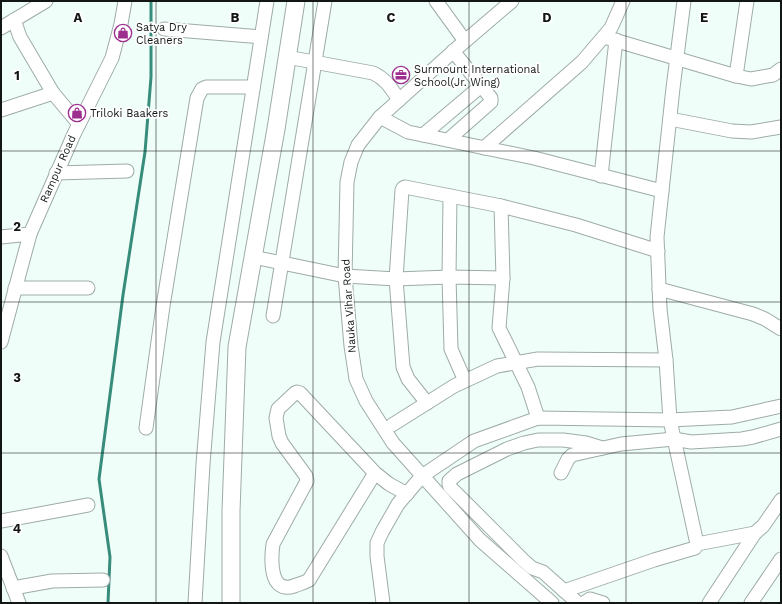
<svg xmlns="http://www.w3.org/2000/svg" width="782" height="604" font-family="'Work Sans',sans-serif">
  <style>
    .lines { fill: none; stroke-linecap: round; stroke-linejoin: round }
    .stream { stroke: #378c7c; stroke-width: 3 }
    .minor-casing { stroke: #9eaba8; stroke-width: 15 }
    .major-casing { stroke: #9eaba8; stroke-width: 19 }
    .minor { stroke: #fff; stroke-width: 13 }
    .major { stroke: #fff; stroke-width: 17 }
    .grid { fill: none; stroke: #121716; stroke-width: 1; stroke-opacity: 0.55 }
    .labels { text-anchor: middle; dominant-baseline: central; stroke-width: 3.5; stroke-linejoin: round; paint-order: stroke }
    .poi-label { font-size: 11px; fill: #121716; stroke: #fff; text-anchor: start }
    .street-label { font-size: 11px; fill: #121716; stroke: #fff }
    .grid-label { font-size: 13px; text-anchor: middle; font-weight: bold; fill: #121716; stroke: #fff; stroke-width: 3.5; stroke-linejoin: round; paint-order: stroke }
  </style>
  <rect width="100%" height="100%" fill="#f0fefa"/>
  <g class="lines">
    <!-- stream -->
    <polyline class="stream" points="108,603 110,557 99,479 123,295 145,152 151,77 151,1"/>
    <defs>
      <g id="minor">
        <polyline points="436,1 465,41"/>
        <polyline points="512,1 457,48 380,117 358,145 351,162 347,182 345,276 351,346 356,379 366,401 393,443 480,540 552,603"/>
        <polyline points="14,20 20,37 53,93"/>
        <polyline points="1,28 46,1"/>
        <polyline points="164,29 261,37"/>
        <polyline points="604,37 736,76 751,79 773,75 781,69"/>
        <path d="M287,57L373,73C386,79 391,88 399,100"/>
        <polyline points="736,76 747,1"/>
        <polyline points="1,110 53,93 79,124"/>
        <polyline points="380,117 408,132 534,158 662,191"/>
        <polyline points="670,119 732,131 751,132 781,127"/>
        <polyline points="423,135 481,86"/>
        <polyline points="448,140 491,102 491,98 453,51"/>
        <polyline points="484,148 582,62 611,28 623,1"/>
        <polyline points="56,173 127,171"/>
        <polyline points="601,176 616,40"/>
        <polyline points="450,196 449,277 451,349 465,381"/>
        <polyline points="1,237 30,234"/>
        <polyline points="253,257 345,276 396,279 449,277 503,278"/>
        <polyline points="15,288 88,288"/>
        <polyline points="659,289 753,314 765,319 781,329"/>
        <polyline points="273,316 325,1"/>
        <polyline points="1,342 30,234 74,134 112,58 121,24 125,1"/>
        <polyline points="427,403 408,379 403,367 396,279 402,190 403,188 405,187 501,206"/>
        <polyline points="538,418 528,387 499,328 503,278 501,206 576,225 658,251"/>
        <polyline points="392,425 454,386 497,366 538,359 666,360"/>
        <polyline points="146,428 163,306 197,98 202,89 206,87 253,87"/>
        <path d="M375,473L309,580C304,583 299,584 294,586C269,594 271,559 273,544L307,481L306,476L282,443L279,436L276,418L278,409L295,393L297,392L300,393L375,473L389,484L407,494"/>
        <polyline points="561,473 568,459 572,455 621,444 674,439 691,442 742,439 753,437 781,429"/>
        <polyline points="1,521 88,505"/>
        <polyline points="697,544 755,533 763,526 781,500"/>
        <polyline points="1,556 19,603"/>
        <polyline points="13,588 52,581 103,580"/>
        <polyline points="564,591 654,560 695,548 697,544 670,420 666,360 660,309 657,237 673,88 684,1"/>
        <polyline points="195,603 203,464 213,342 267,1"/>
        <polyline points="383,603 377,556 377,543 382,532 398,504 422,476 474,441 538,418 670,420 732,417 781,406"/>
        <polyline points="578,603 543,572 532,568 523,560 450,487 449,484 449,481 457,474 507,449 524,443 538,440 563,440 586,443 602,448"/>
        <polyline points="584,603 590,599 603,603"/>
        <polyline points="709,603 755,533"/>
        <polyline points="751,603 781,559"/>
      </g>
      <polyline id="major" points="231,603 231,511 237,347 276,129 296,1"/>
    </defs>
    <!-- minor casing -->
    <use href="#minor" class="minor-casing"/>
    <!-- major casing -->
    <use href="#major" class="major-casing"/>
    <!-- minor -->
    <use href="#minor" class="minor"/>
    <!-- major -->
    <use href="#major" class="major"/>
  </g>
  <!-- grid -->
  <path class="grid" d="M156,1V603M313,1V603M469,1V603M626,1V603M1,151H781M1,302H781M1,453H781"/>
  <!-- icons -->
  <defs>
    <symbol id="shop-ring" viewBox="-11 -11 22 22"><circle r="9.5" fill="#fff" stroke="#9d2f8e" stroke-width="1.5"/><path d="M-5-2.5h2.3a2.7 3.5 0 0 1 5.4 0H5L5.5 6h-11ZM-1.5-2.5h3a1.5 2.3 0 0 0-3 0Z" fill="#9d2f8e"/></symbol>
    <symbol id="office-ring" viewBox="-11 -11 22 22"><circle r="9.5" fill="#fff" stroke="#9d2f8e" stroke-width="1.5"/><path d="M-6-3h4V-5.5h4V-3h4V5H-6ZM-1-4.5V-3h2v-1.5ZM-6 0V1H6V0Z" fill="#9d2f8e"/></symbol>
  </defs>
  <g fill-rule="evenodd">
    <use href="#shop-ring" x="113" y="23" width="20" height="20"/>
    <use href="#office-ring" x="391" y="65" width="20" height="20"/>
    <use href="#shop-ring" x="67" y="103" width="20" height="20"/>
  </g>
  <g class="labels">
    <!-- poi labels -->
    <g class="poi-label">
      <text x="136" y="27">Satya Dry<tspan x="136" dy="13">Cleaners</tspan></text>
      <text x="414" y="69">Surmount International<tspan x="414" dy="13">School(Jr. Wing)</tspan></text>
      <text x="90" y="113">Triloki Baakers</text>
    </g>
    <!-- street labels -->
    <g class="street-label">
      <text transform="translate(58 169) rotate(-66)">Rampur Road</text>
      <text transform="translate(349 306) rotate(-94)">Nauka Vihar Road</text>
    </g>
  </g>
  <g class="grid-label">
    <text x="78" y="22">A</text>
    <text x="235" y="22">B</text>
    <text x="391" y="22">C</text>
    <text x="547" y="22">D</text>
    <text x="704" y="22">E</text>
    <text x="17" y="80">1</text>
    <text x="17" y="231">2</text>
    <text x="17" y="382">3</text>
    <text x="17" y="533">4</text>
  </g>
  <!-- border -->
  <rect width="782" height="604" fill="none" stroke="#121716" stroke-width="4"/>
</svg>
